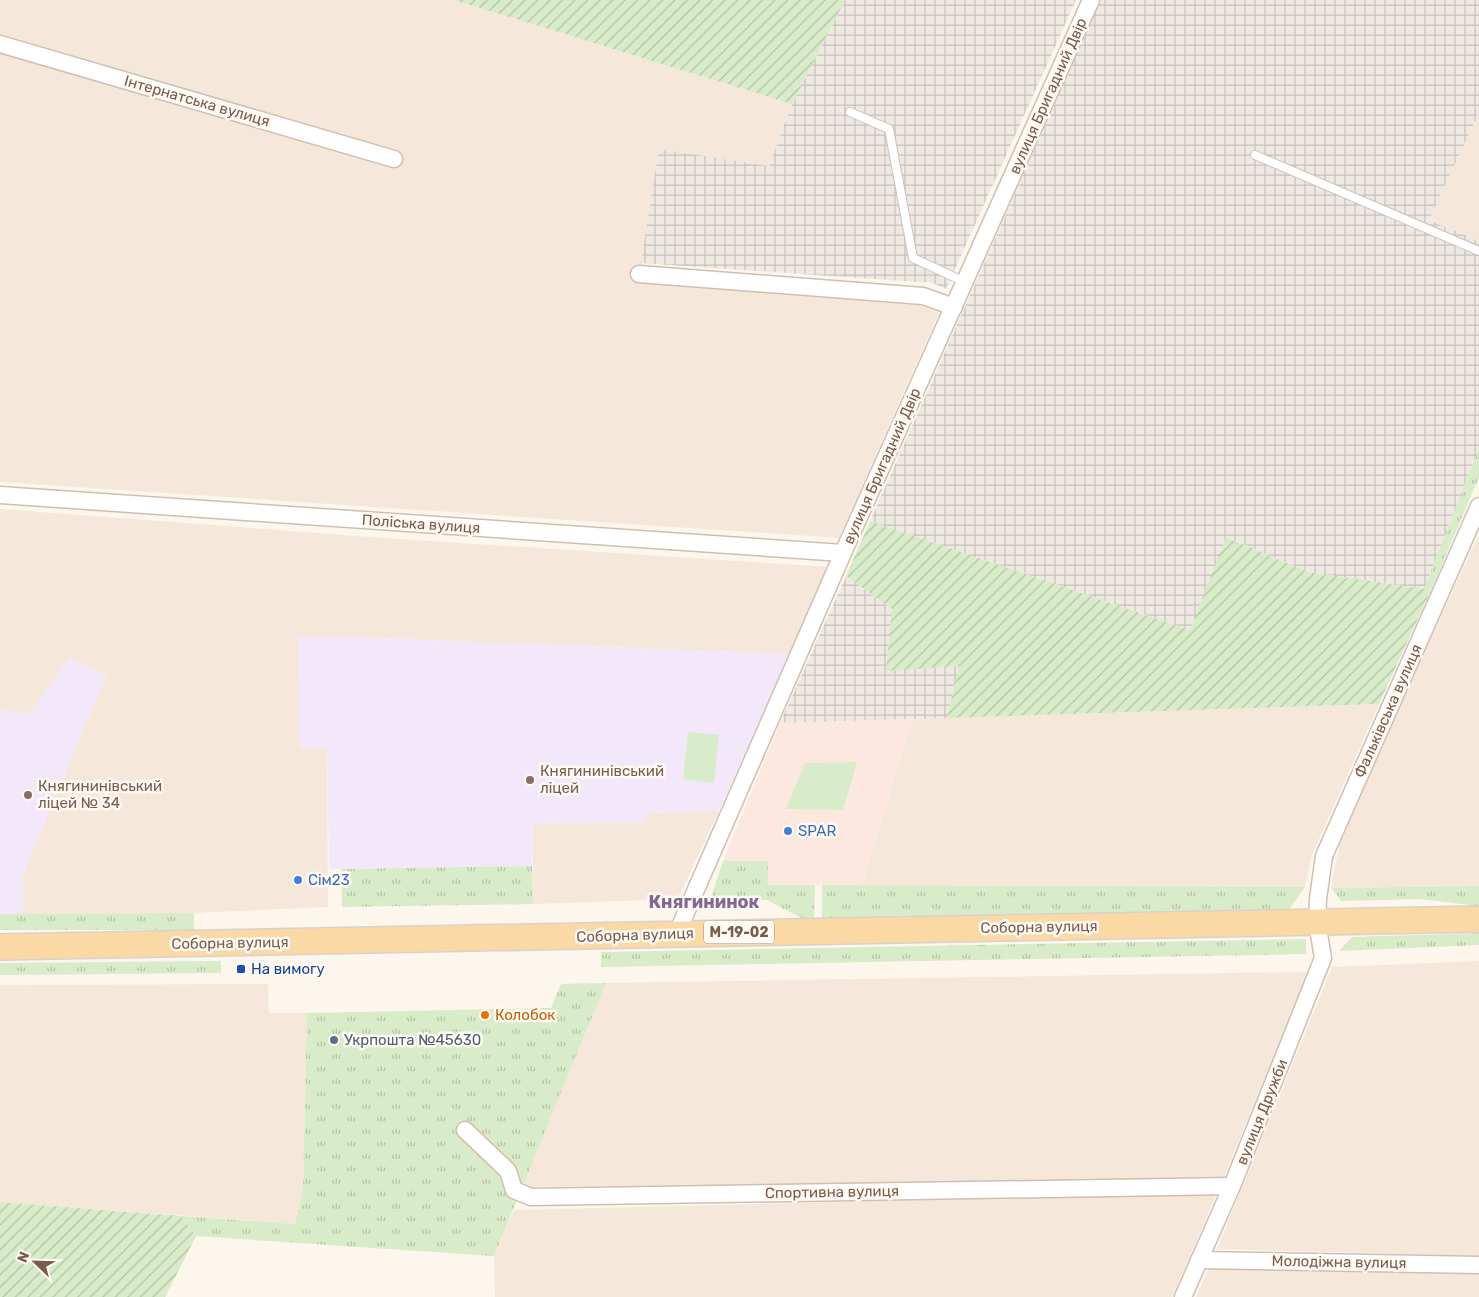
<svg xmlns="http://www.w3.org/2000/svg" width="1479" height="1297" font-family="Rubik,sans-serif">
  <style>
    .residential { fill: #f5e8da }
    .commercial { fill: #fde8e0 }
    .industrial { fill: url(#industrial-grid) }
    .education { fill: #f3e8fa }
    .grass { fill: url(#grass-tufts) }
    .park { fill: #d8ecc9 }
    .garden { fill: url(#garden-furrows) }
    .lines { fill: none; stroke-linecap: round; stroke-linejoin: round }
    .service-casing { stroke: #d1beb0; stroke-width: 10 }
    .minor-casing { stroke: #d1beb0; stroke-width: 19 }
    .primary-casing { stroke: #dad1cd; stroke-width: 28 }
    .service { stroke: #fff; stroke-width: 8 }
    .minor { stroke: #fff; stroke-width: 16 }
    .primary { stroke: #fbd9a5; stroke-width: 25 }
    .education-dot { fill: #8d6e63; stroke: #fffaf3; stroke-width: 2 }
    .shop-dot { fill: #3f7fe0; stroke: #fffaf3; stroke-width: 2 }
    .transit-dot { fill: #1a4fb4; stroke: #fffaf3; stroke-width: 2 }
    .food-dot { fill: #e8710a; stroke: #fffaf3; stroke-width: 2 }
    .service-dot { fill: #5c6f8a; stroke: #fffaf3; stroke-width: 2 }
    .labels { text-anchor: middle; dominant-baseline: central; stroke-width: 5; stroke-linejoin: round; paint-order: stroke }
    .shield { fill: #fffaf3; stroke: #a28b7f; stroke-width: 1 }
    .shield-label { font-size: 14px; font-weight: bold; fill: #7a5c4d }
    .street-label { font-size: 15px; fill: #7a5c4d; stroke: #fffaf3 }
    .education-label { font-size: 15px; fill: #785e54; stroke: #fffaf3; text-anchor: start }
    .shop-label { font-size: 15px; fill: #366cbe; stroke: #fffaf3; text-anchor: start }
    .transit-label { font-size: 15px; fill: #164399; stroke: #fffaf3; text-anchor: start }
    .food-label { font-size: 15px; fill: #c56008; stroke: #fffaf3; text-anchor: start }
    .service-label { font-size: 15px; fill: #4e5e75; stroke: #fffaf3; text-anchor: start }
    .quarter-label { font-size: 18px; font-weight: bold; fill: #846695; stroke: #fffaf3 }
  </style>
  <defs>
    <pattern id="industrial-grid" width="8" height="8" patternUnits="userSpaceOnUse" patternTransform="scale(1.25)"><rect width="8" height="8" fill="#efe9e4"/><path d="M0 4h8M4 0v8" fill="none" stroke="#c7c0bb"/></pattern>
    <pattern id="grass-tufts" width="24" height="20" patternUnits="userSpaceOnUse" patternTransform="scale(1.25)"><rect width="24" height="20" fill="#d8ecc9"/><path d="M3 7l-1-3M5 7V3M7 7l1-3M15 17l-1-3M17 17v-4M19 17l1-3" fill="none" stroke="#b4c2a5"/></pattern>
    <pattern id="garden-furrows" width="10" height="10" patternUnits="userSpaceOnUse" patternTransform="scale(1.25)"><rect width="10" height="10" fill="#d8ecc9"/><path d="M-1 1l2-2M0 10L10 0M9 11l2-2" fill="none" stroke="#b4c2a5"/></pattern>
  </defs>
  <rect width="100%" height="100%" fill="#fdf6ec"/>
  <!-- residential -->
  <g class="residential">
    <polygon points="0,0 454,0 792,104 769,166 659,150 639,283 918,305 939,313 839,538 0,482"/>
    <polygon points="1479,112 1479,241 1429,220"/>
    <polygon points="0,509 384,538 830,567 789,654 350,637 300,748 327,748 328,907 194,913 23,914 23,874 106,675 69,658 29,715 0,709"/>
    <polygon points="1477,538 1479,538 1479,886 1331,888 1341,835"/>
    <polygon points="1379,704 1312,855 1305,887 862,885 912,719"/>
    <polygon points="719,811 678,899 533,904 533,824 645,822 646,813"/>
    <polygon points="1479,961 1479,1256 1217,1249 1332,967"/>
    <polygon points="1309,972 1222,1181 522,1187 606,983"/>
    <polygon points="268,984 269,1013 307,1013 303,1188 295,1224 0,1202 0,985"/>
    <polygon points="1217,1193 1172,1297 495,1297 494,1256 514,1210"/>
    <polygon points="1209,1268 1479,1273 1479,1297 1196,1297"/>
  </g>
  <!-- commercial -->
  <polygon class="commercial" points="912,719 862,885 768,885 768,861 723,861 780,723"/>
  <!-- industrial -->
  <g class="industrial">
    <polygon points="845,0 1076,0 946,289 932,283 641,263 659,149 769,166 792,104"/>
    <polygon points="1101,0 1479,0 1479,112 1429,220 1479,241 1479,448 1424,589 1308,572 1227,537 1190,630 870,521"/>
    <polygon points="846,576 892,609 959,666 947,718 780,723"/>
  </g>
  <!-- education -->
  <g class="education">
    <polygon points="350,637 789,654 719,811 646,813 646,822 533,824 532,866 329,869 327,748 300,748 298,638"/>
    <polygon points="69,658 106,675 23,874 23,914 0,914 0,709 29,715"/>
  </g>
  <!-- grass -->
  <g class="grass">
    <polygon points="1479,448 1479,477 1431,590 1424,589"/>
    <polygon points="723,861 768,861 768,885 815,885 814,921 807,921 767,900 710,900"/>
    <polygon points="532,866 533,904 342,907 341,869"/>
    <polygon points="822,885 1305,887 1288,911 822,921"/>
    <polygon points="1479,886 1479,906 1420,899 1341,901 1331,888"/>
    <polygon points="194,913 194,930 0,930 0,914"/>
    <polygon points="1479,933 1479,945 1339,951 1352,937"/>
    <polygon points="1306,939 1306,954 601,967 601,952"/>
    <polygon points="221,961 221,973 0,975 0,963"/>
    <polygon points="606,983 494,1256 196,1236 181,1216 295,1224 303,1188 307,1013 551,1008 561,984"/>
  </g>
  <!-- park -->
  <g class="park">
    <polygon points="688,732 719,735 714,783 683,779"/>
    <polygon points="857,762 843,810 786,809 805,763"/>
  </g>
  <!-- garden -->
  <g class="garden">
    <polygon points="454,0 845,0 792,104"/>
    <polygon points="870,521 1190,630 1226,537 1308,572 1431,590 1379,704 947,718 959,666 886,671 892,609 846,576"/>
    <polygon points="0,1202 181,1216 196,1236 165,1297 0,1297"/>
  </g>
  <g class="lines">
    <defs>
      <g id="service">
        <polyline points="850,112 889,129 913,258 965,282"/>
        <polyline points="1255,155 1479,251"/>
      </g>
      <g id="minor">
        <polyline points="0,44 394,159"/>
        <polyline points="639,274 923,296 954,307"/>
        <polyline points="0,495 843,553"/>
        <polyline points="677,933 843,553 1091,0"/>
        <polyline points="465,1130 508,1171 514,1190 531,1197 1232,1186"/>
        <polyline points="1199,1260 1479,1265"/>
        <polyline points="1183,1297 1232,1186 1323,958 1317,922 1318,899 1324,856 1479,506"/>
      </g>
      <polyline id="primary" points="0,947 1479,919"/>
    </defs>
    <!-- service casing -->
    <use href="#service" class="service-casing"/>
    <!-- minor casing -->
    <use href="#minor" class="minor-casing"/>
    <!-- primary casing -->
    <use href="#primary" class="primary-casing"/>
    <!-- service -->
    <use href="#service" class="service"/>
    <!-- minor -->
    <use href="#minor" class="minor"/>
    <!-- primary -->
    <use href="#primary" class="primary"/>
  </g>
  <!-- markers -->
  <g class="education-dot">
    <circle cx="530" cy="780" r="5"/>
    <circle cx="28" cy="795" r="5"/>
  </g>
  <g class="shop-dot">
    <circle cx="788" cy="831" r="5"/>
    <circle cx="298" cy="880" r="5"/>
  </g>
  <rect class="transit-dot" x="236" y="964" width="10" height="10" rx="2.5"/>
  <circle class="food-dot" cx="485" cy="1015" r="5"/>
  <circle class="service-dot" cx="334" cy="1040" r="5"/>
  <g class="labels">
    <!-- shield labels -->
    <rect class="shield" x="704" y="920.5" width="70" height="23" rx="4"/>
    <g class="shield-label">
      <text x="739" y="932">М-19-02</text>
    </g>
    <!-- street labels -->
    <g class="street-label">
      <text transform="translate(1048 96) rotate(-66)">вулиця Бригадний Двір</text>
      <text transform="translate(197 101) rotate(16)">Інтернатська вулиця</text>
      <text transform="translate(882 466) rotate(-66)">вулиця Бригадний Двір</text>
      <text transform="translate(421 524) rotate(4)">Поліська вулиця</text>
      <text transform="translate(1388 711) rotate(-66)">Фальківська вулиця</text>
      <text transform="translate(1039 927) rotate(-1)">Соборна вулиця</text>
      <text transform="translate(635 935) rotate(-2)">Соборна вулиця</text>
      <text transform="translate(230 943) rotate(-1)">Соборна вулиця</text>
      <text transform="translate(1262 1112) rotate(-68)">вулиця Дружби</text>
      <text transform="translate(832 1192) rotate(-1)">Спортивна вулиця</text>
      <text transform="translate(1339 1262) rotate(1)">Молодіжна вулиця</text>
    </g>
    <!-- education labels -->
    <g class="education-label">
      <text x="540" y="771">Княгининівський<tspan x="540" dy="17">ліцей</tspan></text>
      <text x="38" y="786">Княгининівський<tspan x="38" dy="17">ліцей № 34</tspan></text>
    </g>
    <!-- shop labels -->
    <g class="shop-label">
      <text x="798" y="831">SPAR</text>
      <text x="308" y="880">Сім23</text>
    </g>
    <!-- transit labels -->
    <g class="transit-label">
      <text x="251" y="969">На вимогу</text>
    </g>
    <!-- food labels -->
    <g class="food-label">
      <text x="495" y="1015">Колобок</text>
    </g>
    <!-- service labels -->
    <g class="service-label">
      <text x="344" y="1040">Укрпошта №45630</text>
    </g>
    <!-- quarter labels -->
    <g class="quarter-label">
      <text x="704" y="902">Княгининок</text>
    </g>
  </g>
  <!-- north arrow -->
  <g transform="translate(35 1262) rotate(293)" stroke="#fffaf3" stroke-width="4" paint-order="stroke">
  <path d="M0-4L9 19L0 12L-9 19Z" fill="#7a5c4d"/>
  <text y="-8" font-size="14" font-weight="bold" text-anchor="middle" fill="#7a5c4d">N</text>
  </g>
</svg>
